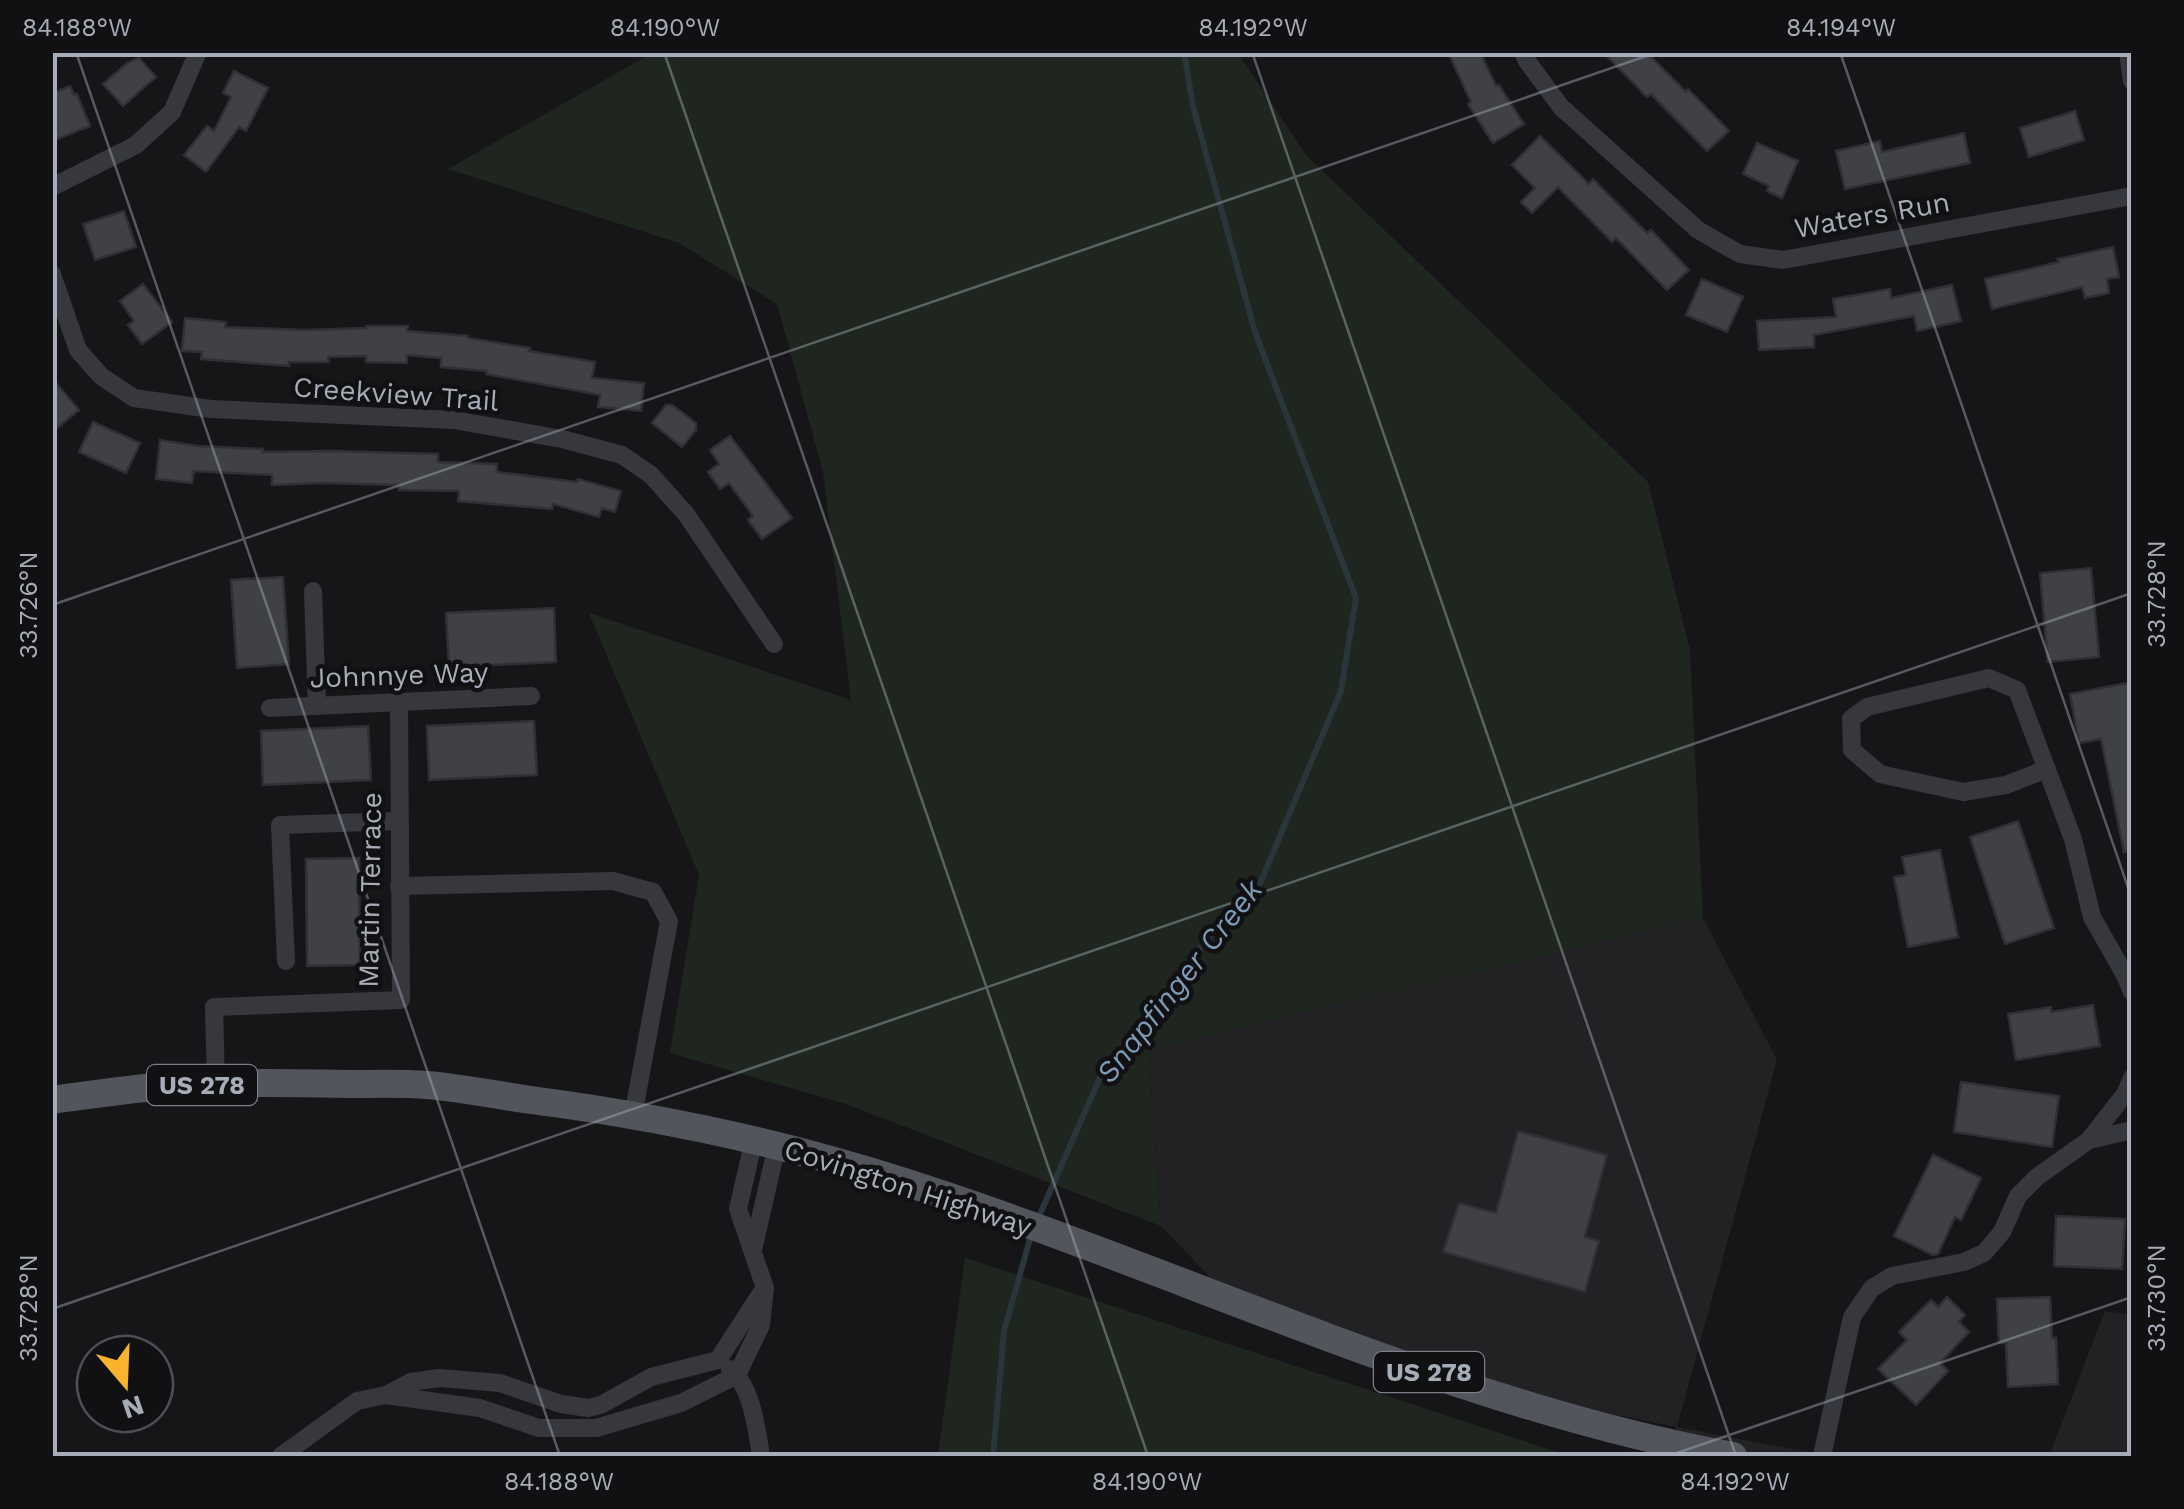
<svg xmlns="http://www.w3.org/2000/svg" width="2184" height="1509" font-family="'Work Sans',sans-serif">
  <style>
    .built { fill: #222225 }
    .green { fill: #1e261f }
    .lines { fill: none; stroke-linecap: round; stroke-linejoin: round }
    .stream { stroke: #2b353c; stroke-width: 6 }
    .building { fill: #404145; stroke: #303034; stroke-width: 2.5 }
    .minor { stroke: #37383d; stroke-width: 18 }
    .primary { stroke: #53555c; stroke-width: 28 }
    .ticks { fill: none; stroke: #a7adb8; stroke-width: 2.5; stroke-opacity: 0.45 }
    .labels { text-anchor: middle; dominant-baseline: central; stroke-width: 9; stroke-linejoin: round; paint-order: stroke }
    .shield { fill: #111113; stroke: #7a7e86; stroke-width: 2.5 }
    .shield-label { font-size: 25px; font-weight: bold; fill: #a7adb8 }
    .street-label { font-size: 28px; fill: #a7adb8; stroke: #111113 }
    .water-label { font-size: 30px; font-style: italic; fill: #7d9bb5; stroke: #111113 }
    .neatline { fill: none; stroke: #a7adb8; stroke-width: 4 }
    .ticks-label { font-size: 25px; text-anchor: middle; fill: #a7adb8 }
  </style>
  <rect width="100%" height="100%" fill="#161618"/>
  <!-- built -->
  <g class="built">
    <polygon points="1703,918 1777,1060 1677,1427 1829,1456 1670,1456 1676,1427 1549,1401 1228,1296 1161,1226 1149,1056 1153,1048"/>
    <polygon points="2105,1311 2131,1315 2131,1456 2049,1456"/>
  </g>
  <!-- green -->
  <g class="green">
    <polygon points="652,53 1238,53 1306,155 1648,482 1690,650 1703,918 1154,1048 1149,1056 1161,1226 846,1104 670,1053 699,875 589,613 851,700 823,472 777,304 679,243 448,169"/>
    <polygon points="965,1258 966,1258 1570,1456 938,1456"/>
  </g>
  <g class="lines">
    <!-- stream -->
    <g class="stream">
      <polyline points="1037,1221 1102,1073 1221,921 1256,893 1341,691 1356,598 1255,332 1193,106 1184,52"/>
      <polyline points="993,1456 1004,1331 1032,1232"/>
    </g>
  </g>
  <!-- building -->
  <g class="building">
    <polygon points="1448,52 1480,52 1496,86 1499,85 1524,124 1493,143 1468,104 1471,102"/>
    <polygon points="1603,52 1646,52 1686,92 1688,89 1729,131 1707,151 1651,94 1647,97"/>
    <polygon points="139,58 156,77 123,106 103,84 127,63"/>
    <polygon points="234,71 268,88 246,131 239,127 206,172 184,155 207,126 214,131 231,97 223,93"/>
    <polygon points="70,86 74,95 77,94 90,126 52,141 52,93"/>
    <polygon points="2075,111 2084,140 2029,157 2020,128"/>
    <polygon points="1964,133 1970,163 1845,189 1836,151 1880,141 1882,152"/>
    <polygon points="1540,136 1589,184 1593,179 1647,233 1651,230 1689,270 1667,290 1616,238 1612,242 1558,187 1532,213 1521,202 1535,188 1512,165"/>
    <polygon points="1757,143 1798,161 1782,198 1767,191 1769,186 1743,174"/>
    <polygon points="124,211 136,247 95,260 83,224"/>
    <polygon points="2113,247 2119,277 2107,279 2109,293 2085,298 2082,287 1992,309 1985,279 2059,262 2058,259"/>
    <polygon points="1702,279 1743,297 1727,332 1686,315"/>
    <polygon points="143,284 172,322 142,344 128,325 134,321 120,301"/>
    <polygon points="1952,285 1961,321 1917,331 1914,316 1814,335 1814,347 1759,350 1757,321 1836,317 1833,299 1890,289 1891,298"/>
    <polygon points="185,318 226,322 225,327 304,330 366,328 366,326 408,326 407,331 468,336 468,338 530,348 529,351 595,362 592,378 644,383 641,411 598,407 600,395 486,374 486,371 441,367 441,358 407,355 407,363 366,362 366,356 328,357 329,362 289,362 289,366 201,359 202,352 182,351"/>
    <polygon points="52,378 79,410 52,432"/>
    <polygon points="666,405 672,405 696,423 696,430 682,447 652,423"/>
    <polygon points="93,422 140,443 126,473 79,452"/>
    <polygon points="730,436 792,518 762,539 748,520 753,516 729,483 720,489 708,472 719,464 710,450"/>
    <polygon points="160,440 197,446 263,449 262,452 332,451 438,454 438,462 497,464 497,472 577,482 578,479 621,491 615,512 602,508 599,517 553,504 552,509 458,501 459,491 399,490 399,485 322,483 272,485 272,475 194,471 192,483 156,479"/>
    <polygon points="2091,568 2099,657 2048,662 2040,573"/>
    <polygon points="283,577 289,664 237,668 231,580"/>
    <polygon points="554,608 556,662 449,667 446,613"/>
    <polygon points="2132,682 2132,851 2124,852 2101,739 2079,743 2070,694"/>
    <polygon points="534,721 537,775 429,780 427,726"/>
    <polygon points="368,726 371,780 263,785 261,731"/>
    <polygon points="2018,821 2054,928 2005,944 1970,837"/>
    <polygon points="1940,850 1958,937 1908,947 1894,877 1906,875 1902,857"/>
    <polygon points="359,858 360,965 307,966 306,859"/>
    <polygon points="2093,1005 2100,1046 2016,1060 2008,1014 2051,1007 2051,1012"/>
    <polygon points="1961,1082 2059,1096 2052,1147 1954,1132"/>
    <polygon points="1518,1131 1607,1155 1585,1237 1599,1241 1585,1292 1443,1252 1459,1203 1496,1213"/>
    <polygon points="1933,1155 1981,1178 1961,1220 1955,1217 1938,1254 1933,1255 1894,1236"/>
    <polygon points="2056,1216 2125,1219 2122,1269 2054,1266"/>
    <polygon points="1947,1297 1965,1315 1959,1322 1969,1332 1940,1363 1948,1371 1916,1405 1878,1369 1907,1340 1899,1332 1931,1300 1938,1307"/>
    <polygon points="2050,1297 2052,1338 2056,1338 2058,1384 2008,1387 2006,1343 1999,1343 1997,1299"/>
  </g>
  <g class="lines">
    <!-- minor -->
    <g class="minor">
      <polyline points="1523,52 1527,61 1561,107 1698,230 1740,254 1783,260 2132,196"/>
      <polyline points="2128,52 2132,81"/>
      <polyline points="52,187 136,145 172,112 198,52"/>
      <polyline points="52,274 78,350 101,376 134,398 211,409 454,420 562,439 622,455 651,475 686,514 774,644"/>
      <polyline points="313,591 317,706"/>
      <polyline points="270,708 531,696"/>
      <polyline points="2047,769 2006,785 1963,792 1880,774 1852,750 1851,719 1867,707 1989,678 2017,690 2073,839 2092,917 2125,975 2132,992"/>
      <polyline points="399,886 613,881 653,892 669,921 633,1116"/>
      <polyline points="286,961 280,825 399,821"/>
      <polyline points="216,1085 214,1007 401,1000 399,702"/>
      <polyline points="2089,1140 2132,1130"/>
      <polyline points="753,1250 777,1145"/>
      <path d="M730,1369C752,1386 757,1431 761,1456"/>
      <polyline points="386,1395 480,1408 539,1428 596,1428 681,1403 737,1375 761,1325 765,1288 738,1209 754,1139"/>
      <polyline points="281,1456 357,1401 386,1395 411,1382 439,1378 500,1383 561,1404 588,1408 601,1405 651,1377 718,1360 762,1292"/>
      <polyline points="1822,1456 1852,1317 1872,1288 1892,1276 1964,1262 1984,1253 2002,1232 2018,1196 2037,1177 2089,1140 2125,1094 2132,1078"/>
    </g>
    <!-- primary -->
    <path class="primary" d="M52,1100C90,1095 128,1089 165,1086C226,1082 288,1083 348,1084C374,1084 401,1083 427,1085C462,1088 496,1095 531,1100C646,1115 761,1138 872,1172C1161,1260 1434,1401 1733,1456"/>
  </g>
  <!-- ticks -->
  <path class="ticks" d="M76,52L560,1456M664,52L1148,1456M1252,52L1736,1456M1840,52L2132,899M52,605L1658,52M52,1309L2132,593M1668,1456L2132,1297"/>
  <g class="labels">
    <!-- shield labels -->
    <g class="shield">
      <rect x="147" y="1065" width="110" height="40" rx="8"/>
      <rect x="1374" y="1352" width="110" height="40" rx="8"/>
    </g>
    <g class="shield-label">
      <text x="202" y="1085">US 278</text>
      <text x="1429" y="1372">US 278</text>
    </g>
    <!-- street labels -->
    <g class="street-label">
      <text transform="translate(1872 215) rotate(-10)">Waters Run</text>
      <text transform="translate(396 394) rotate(4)">Creekview Trail</text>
      <text transform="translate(399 675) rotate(-2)">Johnnye Way</text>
      <text transform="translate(370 890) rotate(-89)">Martin Terrace</text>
      <text transform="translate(908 1188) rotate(18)">Covington Highway</text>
    </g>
    <!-- water labels -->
    <g class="water-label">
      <text transform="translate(1179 981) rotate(-52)">Snapfinger Creek</text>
    </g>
  </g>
  <!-- border -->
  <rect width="2184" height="1509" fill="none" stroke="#111113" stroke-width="110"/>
  <!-- north arrow -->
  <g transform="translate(125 1384) rotate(161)"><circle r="48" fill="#111113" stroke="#4d4f55" stroke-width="2.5"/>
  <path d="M0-8L18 38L0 25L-18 38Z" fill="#f9b32d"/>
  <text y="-15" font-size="28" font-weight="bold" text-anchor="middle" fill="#a7adb8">N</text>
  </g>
  <rect x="55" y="55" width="2074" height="1399" class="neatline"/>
  <g class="ticks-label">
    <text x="77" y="36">84.188°W</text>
    <text x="665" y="36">84.190°W</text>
    <text x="1253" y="36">84.192°W</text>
    <text x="1841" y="36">84.194°W</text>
    <text transform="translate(2156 594) rotate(-90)" y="9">33.728°N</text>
    <text transform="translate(28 605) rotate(-90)" y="9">33.726°N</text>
    <text transform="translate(2156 1298) rotate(-90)" y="9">33.730°N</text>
    <text transform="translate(28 1308) rotate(-90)" y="9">33.728°N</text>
    <text x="559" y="1490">84.188°W</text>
    <text x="1147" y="1490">84.190°W</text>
    <text x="1735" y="1490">84.192°W</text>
  </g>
</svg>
